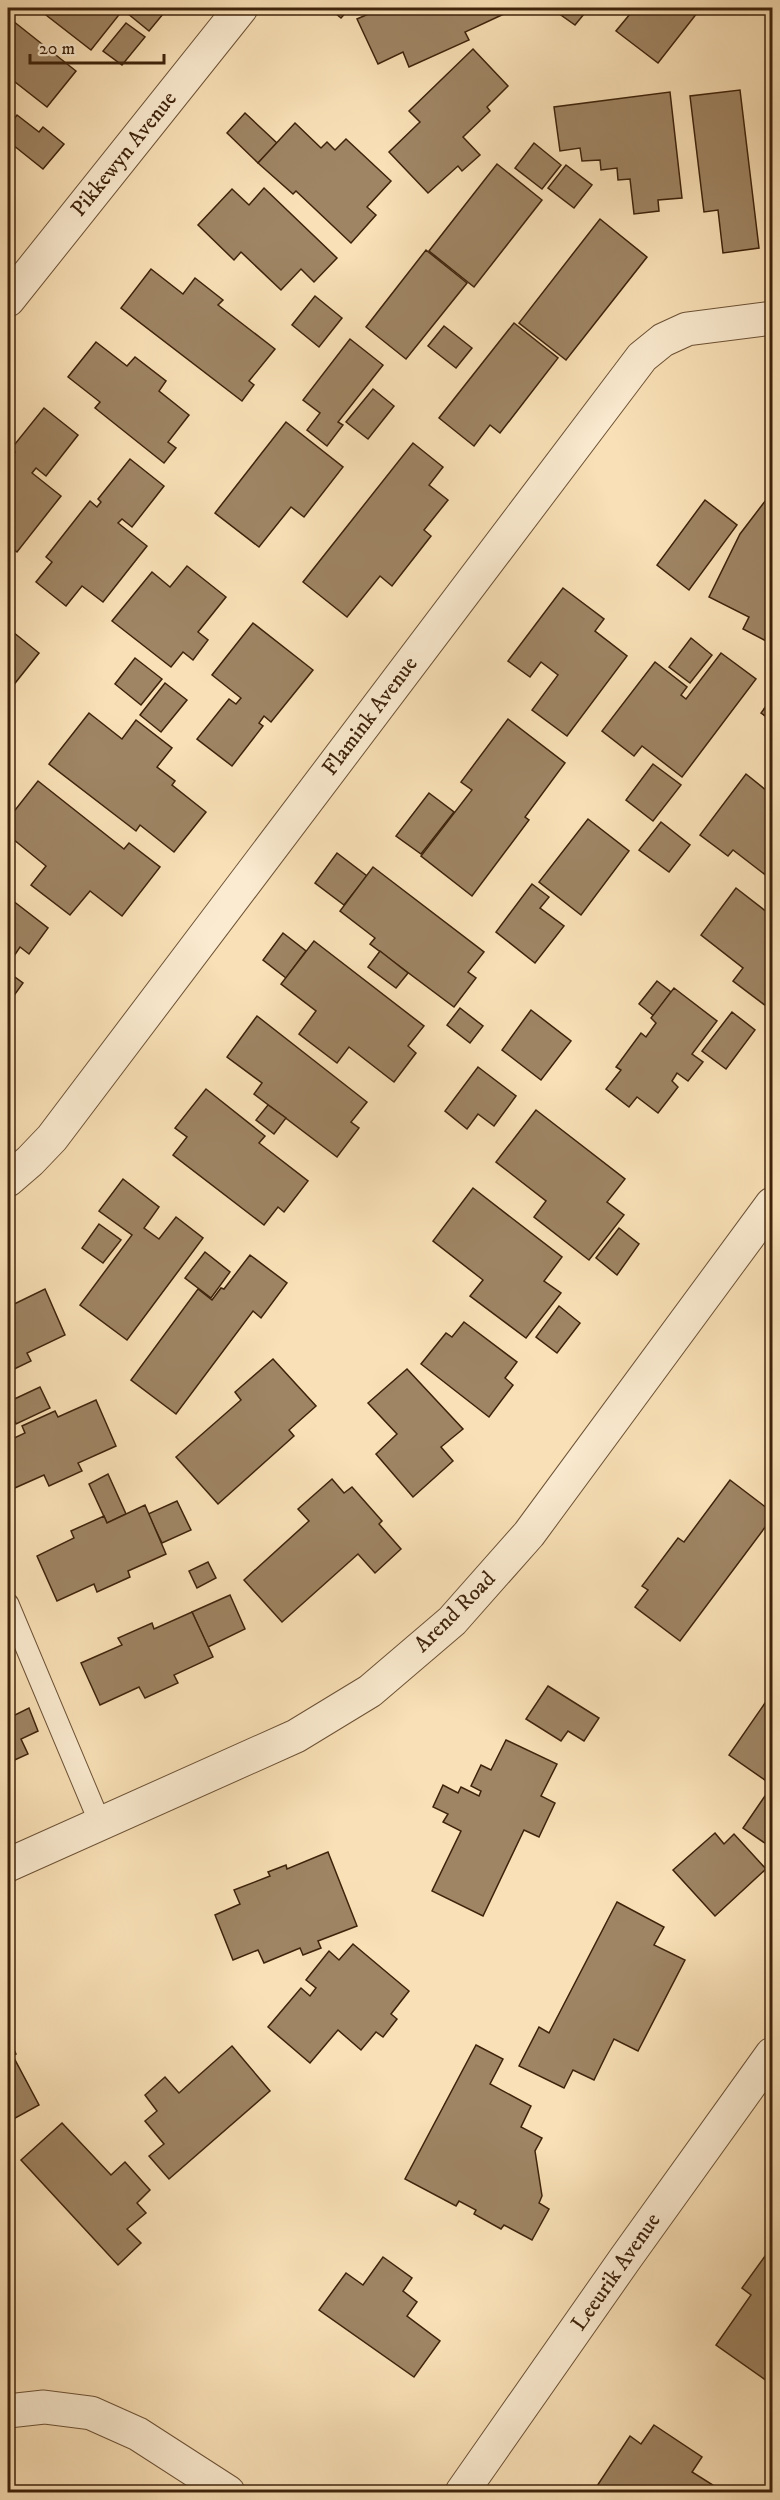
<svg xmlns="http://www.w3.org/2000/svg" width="780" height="2500" font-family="'IM FELL DW Pica',serif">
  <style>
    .building { fill: #9f8564; stroke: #3e230b; stroke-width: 1.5 }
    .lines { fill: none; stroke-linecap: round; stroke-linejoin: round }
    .service-casing { stroke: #6d5236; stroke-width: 23 }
    .minor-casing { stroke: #6d5236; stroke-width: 35 }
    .service { stroke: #fbebd0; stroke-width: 21 }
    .minor { stroke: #fbebd0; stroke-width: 33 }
    .labels { text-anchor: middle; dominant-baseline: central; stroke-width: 4.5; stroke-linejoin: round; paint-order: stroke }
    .street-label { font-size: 22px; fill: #3e230b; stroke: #fbebd0 }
  </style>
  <rect width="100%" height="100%" fill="#f9e0b6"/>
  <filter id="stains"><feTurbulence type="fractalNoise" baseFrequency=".00333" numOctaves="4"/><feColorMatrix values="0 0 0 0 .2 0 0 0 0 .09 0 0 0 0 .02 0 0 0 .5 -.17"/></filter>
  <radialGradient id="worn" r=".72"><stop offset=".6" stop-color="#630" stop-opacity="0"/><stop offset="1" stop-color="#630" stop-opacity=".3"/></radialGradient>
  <!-- building -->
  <g class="building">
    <polygon points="37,8 117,8 122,11 91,50"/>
    <polygon points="132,8 168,8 149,31 127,13"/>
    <polygon points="329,8 350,8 341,18"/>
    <polygon points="382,8 504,8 506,13 465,32 469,40 409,67 403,52 378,64 357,19"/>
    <polygon points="551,8 589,8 575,25"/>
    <polygon points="635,8 701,8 658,63 616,31"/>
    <polygon points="8,17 76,71 47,107 15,82 8,90"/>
    <polygon points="126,23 145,37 122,65 103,51"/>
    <polygon points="473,49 508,86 487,107 490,111 463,137 480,155 462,171 458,166 428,193 389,152 420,122 409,111"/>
    <polygon points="740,90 759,248 723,253 718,210 704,212 690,96"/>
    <polygon points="670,92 682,198 658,200 659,211 634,214 630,179 618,180 617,168 601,170 600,160 582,161 580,148 560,151 554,107"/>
    <polygon points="245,113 277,143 258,163 227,133"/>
    <polygon points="17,115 39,132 43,127 64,144 43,169 8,141 8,127"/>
    <polygon points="295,123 321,148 327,142 335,150 346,139 391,181 367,207 376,215 351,243 296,191 293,194 258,163"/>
    <polygon points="534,143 561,165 542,189 515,168"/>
    <polygon points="497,164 542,200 474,287 429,251"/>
    <polygon points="566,165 592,185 574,208 548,188"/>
    <polygon points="264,188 337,258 314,282 301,269 281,290 241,252 234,260 198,225 232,189 249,205"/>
    <polygon points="600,219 647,257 566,360 519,323"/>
    <polygon points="426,250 467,283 406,359 366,327"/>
    <polygon points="151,269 183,294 195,278 223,300 218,305 275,349 249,381 254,385 242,401 121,308"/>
    <polygon points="315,296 342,318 319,347 292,325"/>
    <polygon points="514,323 558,358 500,433 490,425 474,446 439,418"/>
    <polygon points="444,326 472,348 456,368 428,346"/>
    <polygon points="350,339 383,365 338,422 343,425 327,446 307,430 320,413 303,400"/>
    <polygon points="96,342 127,366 135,357 166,381 159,391 189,415 168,442 176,448 164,463 95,408 100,402 68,377"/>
    <polygon points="373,389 394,406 368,439 346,422"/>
    <polygon points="44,408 78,435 46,476 36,468 32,473 61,496 17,552 8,545 8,454 11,456 15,452 11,449"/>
    <polygon points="286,422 343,467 304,517 291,507 259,547 215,513"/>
    <polygon points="413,443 443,467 429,485 448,500 424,530 431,536 392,586 380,576 347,617 303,582"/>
    <polygon points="130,459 164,486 132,527 122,519 118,523 147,546 103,602 82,586 66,606 36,582 52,562 46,557 90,501 97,507 101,502 98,499"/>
    <polygon points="772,492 772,644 743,629 749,617 709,597 740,534"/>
    <polygon points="705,500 737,525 689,590 657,565"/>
    <polygon points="187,566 226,597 198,632 208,640 193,660 183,652 171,667 112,621 152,572 170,587"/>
    <polygon points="563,588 604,619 595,631 627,656 567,736 532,710 558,675 541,662 530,677 508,661"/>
    <polygon points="253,623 313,670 271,722 264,716 259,723 263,726 232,766 197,739 229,699 236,704 241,698 212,675"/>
    <polygon points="8,628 39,653 8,692"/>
    <polygon points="691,638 712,655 690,683 669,667"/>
    <polygon points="721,653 756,679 682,777 642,746 634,756 602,731 655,662 687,687 681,695 686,699"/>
    <polygon points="135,658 162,679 141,705 115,684"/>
    <polygon points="165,683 187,700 161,732 140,715"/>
    <polygon points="772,698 772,721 761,713"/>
    <polygon points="89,713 122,739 136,720 172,748 157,767 175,781 172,785 206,812 174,852 140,825 136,831 49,764"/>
    <polygon points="508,719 565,763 525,817 529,820 472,896 421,856 472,790 461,782"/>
    <polygon points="653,764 681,785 653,821 626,800"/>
    <polygon points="746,774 772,795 772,880 733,850 728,856 700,835"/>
    <polygon points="38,781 124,849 129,843 160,867 122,916 90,891 70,915 31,885 46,866 8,835 8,819"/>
    <polygon points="429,793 454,812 421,854 396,836"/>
    <polygon points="588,819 629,851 581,915 539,882"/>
    <polygon points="661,822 690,845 669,872 639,850"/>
    <polygon points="337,853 367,876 344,905 315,883"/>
    <polygon points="373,867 484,952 468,972 476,978 454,1007 370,944 375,938 340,911"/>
    <polygon points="532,884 549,897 540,908 564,926 535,963 496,932"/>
    <polygon points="736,888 772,916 772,998 766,1006 733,981 743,968 701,935"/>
    <polygon points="8,897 48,928 29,954 20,947 8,965"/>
    <polygon points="283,933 306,951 286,978 263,960"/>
    <polygon points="314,941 424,1026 408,1046 416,1053 394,1082 349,1047 337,1063 299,1034 316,1011 281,984"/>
    <polygon points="380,951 408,973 396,988 368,967"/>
    <polygon points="8,972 23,983 8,1004"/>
    <polygon points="657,981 671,992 654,1016 639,1004"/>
    <polygon points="674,988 717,1021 692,1054 703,1062 688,1081 677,1073 672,1081 678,1087 658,1113 637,1097 629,1107 606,1089 621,1070 616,1067 641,1033 646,1037 656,1023 651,1018"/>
    <polygon points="460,1008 483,1026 470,1043 447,1025"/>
    <polygon points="531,1010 571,1041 541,1080 502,1050"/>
    <polygon points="732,1012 755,1030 726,1069 702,1051"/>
    <polygon points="257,1016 367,1102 351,1122 359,1128 337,1157 254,1094 262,1083 227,1057"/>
    <polygon points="478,1067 516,1096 494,1126 478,1114 467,1129 445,1111"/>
    <polygon points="206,1089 265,1136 259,1143 308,1181 284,1212 278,1207 264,1225 173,1155 187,1137 175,1128"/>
    <polygon points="268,1105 286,1118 274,1134 256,1120"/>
    <polygon points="536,1110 625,1179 607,1202 624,1215 589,1260 534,1217 546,1201 496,1162"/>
    <polygon points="123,1179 159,1207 144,1228 159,1239 176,1217 203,1238 127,1340 80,1305 132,1235 99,1211"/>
    <polygon points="473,1188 562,1257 544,1281 561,1293 526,1338 470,1296 483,1280 433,1241"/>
    <polygon points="99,1224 121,1240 103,1263 82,1248"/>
    <polygon points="619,1228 639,1244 617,1275 596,1258"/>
    <polygon points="205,1252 230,1272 211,1298 185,1278"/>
    <polygon points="250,1255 287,1283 261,1318 253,1311 176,1414 131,1380 198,1289 212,1300 221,1288 224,1289"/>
    <polygon points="45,1289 65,1335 27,1353 31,1361 8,1372 8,1307"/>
    <polygon points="559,1306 580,1323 557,1353 536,1337"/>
    <polygon points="464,1322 517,1362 505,1378 513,1385 489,1417 421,1364 446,1333 452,1337"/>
    <polygon points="273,1359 316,1406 289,1430 294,1436 218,1504 176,1457 241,1400 235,1392"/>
    <polygon points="407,1369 463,1429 441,1447 453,1461 413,1497 376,1454 397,1434 368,1403"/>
    <polygon points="40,1387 50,1408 16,1424 8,1402"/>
    <polygon points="96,1400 116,1446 78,1463 82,1471 49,1486 44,1475 8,1491 8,1441 25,1433 22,1426 55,1411 58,1417"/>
    <polygon points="108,1474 126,1514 107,1523 89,1484"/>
    <polygon points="332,1479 344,1493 352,1487 382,1521 379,1524 401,1549 375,1573 358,1554 282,1622 244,1580 309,1521 298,1509"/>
    <polygon points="730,1480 772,1512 772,1518 680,1641 635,1607 648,1590 642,1586 678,1538 684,1542"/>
    <polygon points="177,1501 191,1530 162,1543 148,1514"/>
    <polygon points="145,1505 166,1554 128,1571 130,1577 97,1592 94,1584 57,1601 37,1556 74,1538 71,1531 104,1516 107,1523"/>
    <polygon points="208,1562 216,1578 197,1588 189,1571"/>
    <polygon points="230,1595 245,1629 208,1647 192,1612"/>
    <polygon points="192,1612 213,1657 174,1675 178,1683 145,1698 139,1687 100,1705 81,1663 122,1645 118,1638 152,1623 154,1629"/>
    <polygon points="548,1686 599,1718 584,1741 568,1731 561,1741 526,1719"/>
    <polygon points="772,1693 772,1785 729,1755"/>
    <polygon points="29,1708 38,1731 21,1739 28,1754 8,1763 8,1709 11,1717"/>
    <polygon points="506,1740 557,1764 541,1796 555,1803 539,1837 524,1830 483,1916 432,1891 461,1831 443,1822 448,1814 433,1807 443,1785 458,1793 461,1787 479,1796 481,1791 471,1786 481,1765 491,1770"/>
    <polygon points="769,1790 772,1792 772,1848 743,1828"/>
    <polygon points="715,1833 724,1844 734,1834 766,1869 715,1916 673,1870"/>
    <polygon points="328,1852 357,1926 318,1941 321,1948 303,1955 300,1948 264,1963 258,1950 233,1960 215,1915 240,1904 234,1890 270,1876 268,1872 286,1865 287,1869"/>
    <polygon points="617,1902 664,1927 654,1945 685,1960 638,2051 614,2039 594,2080 573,2070 564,2088 519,2066 539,2027 549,2033"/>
    <polygon points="353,1944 409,1991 391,2014 397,2019 383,2037 376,2032 361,2050 338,2030 310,2063 268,2027 301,1988 310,1996 316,1988 306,1980 329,1951 339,1960"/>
    <polygon points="8,2037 16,2054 13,2056 39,2105 8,2122"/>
    <polygon points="476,2045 503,2059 490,2084 531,2106 521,2127 542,2138 535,2151 542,2196 539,2203 549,2209 532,2240 504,2225 501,2229 474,2214 476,2210 459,2201 456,2206 405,2179"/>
    <polygon points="232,2046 270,2091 169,2179 149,2156 164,2144 145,2121 157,2111 145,2095 165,2077 179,2093"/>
    <polygon points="62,2123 111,2175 125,2162 150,2190 137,2203 146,2213 127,2229 141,2243 118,2265 21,2160"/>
    <polygon points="768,2252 772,2255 772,2373 767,2381 716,2345 751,2295 742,2288"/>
    <polygon points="383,2257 412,2278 403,2291 417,2302 407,2316 440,2341 414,2377 319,2310 346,2273 363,2285"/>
    <polygon points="654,2425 702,2457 692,2472 724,2492 593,2492 630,2436 641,2444"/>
  </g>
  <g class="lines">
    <defs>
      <polyline id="service" points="8,1604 100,1823"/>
      <g id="minor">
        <polyline points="8,300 241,8"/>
        <polyline points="8,1180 30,1161 52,1138 642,357 663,340 687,329 772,318"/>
        <polyline points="8,1865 296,1736 370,1691 452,1621 529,1534 772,1204"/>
        <polyline points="8,2411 44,2407 91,2413 138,2434 228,2492"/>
        <polyline points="462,2492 625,2259 772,2054"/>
      </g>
    </defs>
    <!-- service casing -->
    <use href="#service" class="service-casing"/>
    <!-- minor casing -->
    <use href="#minor" class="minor-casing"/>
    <!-- service -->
    <use href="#service" class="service"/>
    <!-- minor -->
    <use href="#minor" class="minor"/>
  </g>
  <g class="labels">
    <!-- street labels -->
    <g class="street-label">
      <text transform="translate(124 154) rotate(-51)">Pikkewyn Avenue</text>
      <text transform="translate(370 716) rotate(-53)">Flamink Avenue</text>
      <text transform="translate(455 1612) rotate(-45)">Arend Road</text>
      <text transform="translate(616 2272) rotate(-55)">Leeurik Avenue</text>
    </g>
  </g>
  <!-- margin -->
  <rect width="780" height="2500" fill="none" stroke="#f9e0b6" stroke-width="30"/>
  <rect x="9" y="9" width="762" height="2482" fill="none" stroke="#3e230b" stroke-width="3"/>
  <rect x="15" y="15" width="750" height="2470" fill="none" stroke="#3e230b" stroke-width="1.5"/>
  <!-- scale -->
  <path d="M30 54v9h134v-9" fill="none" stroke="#3e230b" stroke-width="3"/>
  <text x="39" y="54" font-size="18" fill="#3e230b" stroke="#fbebd0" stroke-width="4.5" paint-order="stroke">20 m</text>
  <rect width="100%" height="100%" filter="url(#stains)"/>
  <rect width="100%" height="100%" fill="url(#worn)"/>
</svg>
